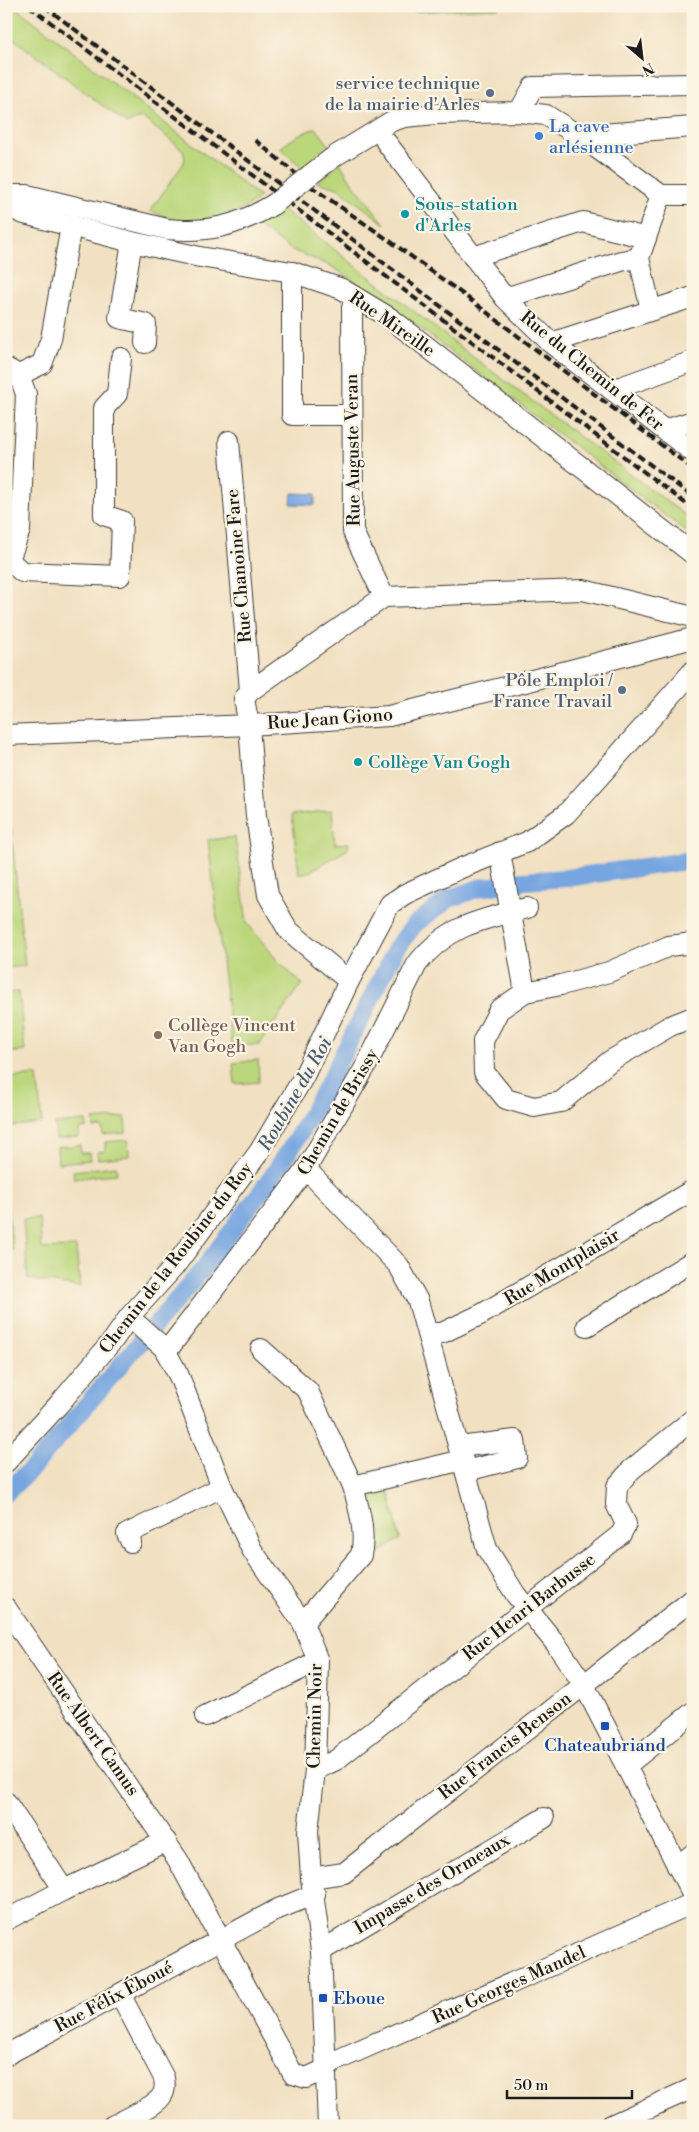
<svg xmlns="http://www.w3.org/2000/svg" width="699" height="2132" font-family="'Libre Bodoni',serif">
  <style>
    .green { fill: #bbd77c; stroke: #6c7a4c }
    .water { fill: #76a5e0; stroke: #49607e }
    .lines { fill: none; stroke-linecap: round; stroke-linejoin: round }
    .canal { stroke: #76a5e0; stroke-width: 18 }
    .street-casing { stroke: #3c3935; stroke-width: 22 }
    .street { stroke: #fff; stroke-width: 20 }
    .rail { stroke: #1c1c1c; stroke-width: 4; stroke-dasharray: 8 4; stroke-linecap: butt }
    .street-bridge-casing { stroke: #3c3935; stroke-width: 22; stroke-linecap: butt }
    .street-bridge { stroke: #fff; stroke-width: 20 }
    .service-dot { fill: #5c6f8a; stroke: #fcf5e5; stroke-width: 2 }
    .shop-dot { fill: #3f7fe0; stroke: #fcf5e5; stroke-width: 2 }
    .culture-dot { fill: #0f9aa8; stroke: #fcf5e5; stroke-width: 2 }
    .education-dot { fill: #8d6e63; stroke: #fcf5e5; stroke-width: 2 }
    .transit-dot { fill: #1a4fb4; stroke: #fcf5e5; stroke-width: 2 }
    .labels { text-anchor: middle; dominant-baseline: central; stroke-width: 4.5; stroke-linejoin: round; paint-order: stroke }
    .service-label { font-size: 18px; fill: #4e5e75; stroke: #fcf5e5; text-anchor: end }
    .shop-label { font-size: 18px; fill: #366cbe; stroke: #fcf5e5; text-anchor: start }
    .culture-label { font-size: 18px; fill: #0d838f; stroke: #fcf5e5; text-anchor: start }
    .street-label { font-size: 18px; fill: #1c1c1c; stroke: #fcf5e5 }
    .education-label { font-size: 18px; fill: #785e54; stroke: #fcf5e5; text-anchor: start }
    .transit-label { font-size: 18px; fill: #164399; stroke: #fcf5e5 }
    .water-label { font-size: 19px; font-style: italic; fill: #445a74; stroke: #fcf5e5 }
  </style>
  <rect width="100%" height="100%" fill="#fcf5e5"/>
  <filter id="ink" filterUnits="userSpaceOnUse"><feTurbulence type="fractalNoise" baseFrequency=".02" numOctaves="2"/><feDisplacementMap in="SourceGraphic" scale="10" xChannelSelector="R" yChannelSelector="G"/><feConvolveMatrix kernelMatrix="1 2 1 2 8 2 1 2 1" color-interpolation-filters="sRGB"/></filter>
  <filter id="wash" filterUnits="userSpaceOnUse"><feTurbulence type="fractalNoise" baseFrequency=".0096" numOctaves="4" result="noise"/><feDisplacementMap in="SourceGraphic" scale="20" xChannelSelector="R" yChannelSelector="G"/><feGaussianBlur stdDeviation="1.12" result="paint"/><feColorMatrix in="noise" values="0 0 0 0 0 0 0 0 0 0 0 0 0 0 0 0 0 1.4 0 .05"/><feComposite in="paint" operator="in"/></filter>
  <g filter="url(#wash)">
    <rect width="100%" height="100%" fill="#f1e0c1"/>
    <!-- green -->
    <g class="green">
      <path d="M6,6H14L260,197C239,216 207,225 179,220C170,219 159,214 150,211L181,167L185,159L183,150L143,118L134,120L127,124L6,33Z"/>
      <polygon points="413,6 498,6 499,8 413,12"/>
      <polygon points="316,128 331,148 304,169 280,148 300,134"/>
      <polygon points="340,163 351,181 385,224 338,188 317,182"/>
      <polygon points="282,209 473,357 693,521 693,537 386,302 331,266 292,250 256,225"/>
      <polygon points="332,810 335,844 349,843 348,849 309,872 299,874 292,815"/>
      <polygon points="9,811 25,966 6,968 6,812"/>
      <polygon points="235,837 247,923 277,960 302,984 259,1045 232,1046 208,840"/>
      <polygon points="19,992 25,1051 6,1053 6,993"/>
      <polygon points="258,1060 259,1082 235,1084 233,1063"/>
      <polygon points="37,1075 42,1123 6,1127 6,1078"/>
      <polygon points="125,1117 126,1133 103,1135 102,1127 94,1128 93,1120"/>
      <polygon points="86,1121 87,1128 79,1129 79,1137 56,1139 55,1124"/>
      <polygon points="128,1140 129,1156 98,1159 97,1152 105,1151 105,1142"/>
      <polygon points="80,1145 81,1153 89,1153 90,1160 58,1163 57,1147"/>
      <polygon points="116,1166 117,1174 74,1178 73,1171"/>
      <polygon points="6,1196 13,1250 6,1251"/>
      <polygon points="39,1218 42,1249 76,1247 80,1287 28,1279 23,1219"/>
      <path d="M388,1487L400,1539L379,1553C371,1543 361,1502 370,1492Z"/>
    </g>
    <!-- water -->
    <polygon class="water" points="292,493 315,494 315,505 291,504"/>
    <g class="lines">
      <!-- canal -->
      <polyline class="canal" points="6,1493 34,1466 204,1268 273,1175 296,1140 329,1082 397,947 415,924 449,899 479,888 524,881 567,878 693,860"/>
    </g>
  </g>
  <g filter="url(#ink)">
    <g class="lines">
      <defs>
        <g id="street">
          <polyline points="519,112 533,87 693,84"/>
          <polyline points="587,141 602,134 693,127"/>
          <polyline points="386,142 505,298 551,343 693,452"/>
          <polyline points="310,175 335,156 392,121 405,117 435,114 519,112 546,115 587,141 661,195 693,195"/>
          <path d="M6,195H27L167,229C208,233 238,226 274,204"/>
          <polyline points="6,204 21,213 132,242 200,257 292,272 342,289 390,318 693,554"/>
          <polyline points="132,242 119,318 146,324 145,343"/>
          <polyline points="473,257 583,222 646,238"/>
          <polyline points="292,272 292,415 352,415"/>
          <polyline points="355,297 352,308 353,532 384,597"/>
          <polyline points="505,298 621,261 639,258"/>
          <polyline points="651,310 639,258 661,195"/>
          <polyline points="551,343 693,297"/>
          <polyline points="6,368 19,375 26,394 20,530 9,560 6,560"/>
          <polyline points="19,375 42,364 51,339 71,226"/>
          <polyline points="612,390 693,361"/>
          <polyline points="665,430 693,421"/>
          <polyline points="229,441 250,691"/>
          <polyline points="9,560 22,572 120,576 122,521 104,515 104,408 117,394 121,358"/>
          <polyline points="6,735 249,725 389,716 525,682 693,638"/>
          <polyline points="500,852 525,992"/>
          <polyline points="693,943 669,946 609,972 561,985 525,992 499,1010 483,1041 484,1072 506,1099 534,1107 561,1102 610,1061 670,1026 693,1017"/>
          <polyline points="349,981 288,930 268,895 256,816 249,725 244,699 250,691 384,597 583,590 693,617"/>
          <polyline points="306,1169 399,1266 418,1301 487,1549 516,1595 556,1644 584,1685 693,1896"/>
          <polyline points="138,1325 164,1348 179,1376 222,1487 252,1550 303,1623 318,1661 315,1770 308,1831 311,1878 321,1951 328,2126"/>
          <polyline points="587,1326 693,1261"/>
          <polyline points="427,1333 442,1333 482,1314 693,1190"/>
          <path d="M261,1349L308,1391L353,1486C359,1508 366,1533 361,1555L303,1623"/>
          <path d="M166,1352L306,1169L367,1064L417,964C449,924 481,920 527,908"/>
          <polyline points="459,1447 515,1440 517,1458 466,1471"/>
          <polyline points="6,1462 60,1403 114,1339 129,1317 174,1267 259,1152 303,1078 349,981 390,904 405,894 461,868 527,842 566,814 693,671"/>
          <polyline points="353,1486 463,1460"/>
          <polyline points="131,1542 127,1534 222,1487"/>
          <polyline points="6,1608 178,1860 293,2074 306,2078 326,2069 335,2061 693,1903"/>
          <polyline points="205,1716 318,1661"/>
          <polyline points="626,1766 693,1712"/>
          <polyline points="315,1770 336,1760 621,1534 626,1524 616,1504 617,1486 631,1470 693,1419"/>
          <polyline points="6,1802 64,1890"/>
          <polyline points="677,1866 693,1854"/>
          <polyline points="311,1878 344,1873 693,1599"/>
          <polyline points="6,1920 64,1890 166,1841"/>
          <polyline points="321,1951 544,1818"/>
          <polyline points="6,2055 278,1909 315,1894"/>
          <path d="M112,2126C125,2119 153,2108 161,2097C166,2091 165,2084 164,2078L120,1994"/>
          <polyline points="609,2126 693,2088"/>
        </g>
      </defs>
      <!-- street casing -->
      <use href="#street" class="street-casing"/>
      <!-- street -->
      <use href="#street" class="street"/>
      <!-- rail -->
      <g class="rail">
        <polyline points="29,6 693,509"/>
        <polyline points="44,6 693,497"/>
        <polyline points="255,140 313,188 390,241 464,295 693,469"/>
      </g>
      <defs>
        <polyline id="street-bridge" points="274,204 310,175"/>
      </defs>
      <!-- street-bridge casing -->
      <use href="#street-bridge" class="street-bridge-casing"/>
      <!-- street-bridge -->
      <use href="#street-bridge" class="street-bridge"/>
    </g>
  </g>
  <!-- markers -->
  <g class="service-dot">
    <circle cx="490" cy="93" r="5"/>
    <circle cx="622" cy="690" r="5"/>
  </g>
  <circle class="shop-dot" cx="539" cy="136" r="5"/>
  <g class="culture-dot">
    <circle cx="405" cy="214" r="5"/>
    <circle cx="358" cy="762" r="5"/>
  </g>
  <circle class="education-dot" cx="158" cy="1035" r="5"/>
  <g class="transit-dot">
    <rect x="600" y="1721" width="10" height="10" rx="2.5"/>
    <rect x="318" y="1993" width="10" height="10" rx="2.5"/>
  </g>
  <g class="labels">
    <!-- service labels -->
    <g class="service-label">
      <text x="480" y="83">service technique<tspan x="480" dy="21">de la mairie d'Arles</tspan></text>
      <text x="612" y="680">Pôle Emploi /<tspan x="612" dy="21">France Travail</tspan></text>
    </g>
    <!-- shop labels -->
    <g class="shop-label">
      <text x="549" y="126">La cave<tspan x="549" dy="21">arlésienne</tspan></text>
    </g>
    <!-- culture labels -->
    <g class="culture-label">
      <text x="415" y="204">Sous-station<tspan x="415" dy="21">d'Arles</tspan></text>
      <text x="368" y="762">Collège Van Gogh</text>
    </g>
    <!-- street labels -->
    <g class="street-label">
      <text transform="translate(392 324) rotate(35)">Rue Mireille</text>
      <text transform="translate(592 371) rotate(39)">Rue du Chemin de Fer</text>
      <text transform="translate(353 450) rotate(-91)">Rue Auguste Veran</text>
      <text transform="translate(239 566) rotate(-95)">Rue Chanoine Fare</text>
      <text transform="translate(330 719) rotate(-4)">Rue Jean Giono</text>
      <text transform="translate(338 1112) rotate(-60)">Chemin de Brissy</text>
      <text transform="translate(176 1258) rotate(-52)">Chemin de la Roubine du Roy</text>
      <text transform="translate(562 1267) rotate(-31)">Rue Montplaisir</text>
      <text transform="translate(529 1607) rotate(-38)">Rue Henri Barbusse</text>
      <text transform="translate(315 1716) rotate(-89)">Chemin Noir</text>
      <text transform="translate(93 1734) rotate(55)">Rue Albert Camus</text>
      <text transform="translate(505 1746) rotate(-38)">Rue Francis Benson</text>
      <text transform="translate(432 1884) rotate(-31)">Impasse des Ormeaux</text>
      <text transform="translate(509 1985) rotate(-24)">Rue Georges Mandel</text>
      <text transform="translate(114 1997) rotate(-28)">Rue Félix Éboué</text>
    </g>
    <!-- education labels -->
    <g class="education-label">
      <text x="168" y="1025">Collège Vincent<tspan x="168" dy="21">Van Gogh</tspan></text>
    </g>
    <!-- transit labels -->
    <g class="transit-label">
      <text x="605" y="1745">Chateaubriand</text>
      <text x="333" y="1998" text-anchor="start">Eboue</text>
    </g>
    <!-- water labels -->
    <g class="water-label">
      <text transform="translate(295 1094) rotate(-60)">Roubine du Roi</text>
    </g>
  </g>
  <!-- margin -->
  <rect width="699" height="2132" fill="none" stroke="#fcf5e5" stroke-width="25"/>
  <!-- north arrow -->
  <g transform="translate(642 58) rotate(152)" stroke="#fcf5e5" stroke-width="4" paint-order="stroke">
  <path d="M0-4L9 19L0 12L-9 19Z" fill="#1c1c1c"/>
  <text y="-8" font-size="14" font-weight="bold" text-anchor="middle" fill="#1c1c1c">N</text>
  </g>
  <!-- scale -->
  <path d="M507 2090v8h125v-8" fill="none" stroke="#1c1c1c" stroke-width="2.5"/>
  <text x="514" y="2090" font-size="15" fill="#1c1c1c" stroke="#fcf5e5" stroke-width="4" paint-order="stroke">50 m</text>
</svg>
